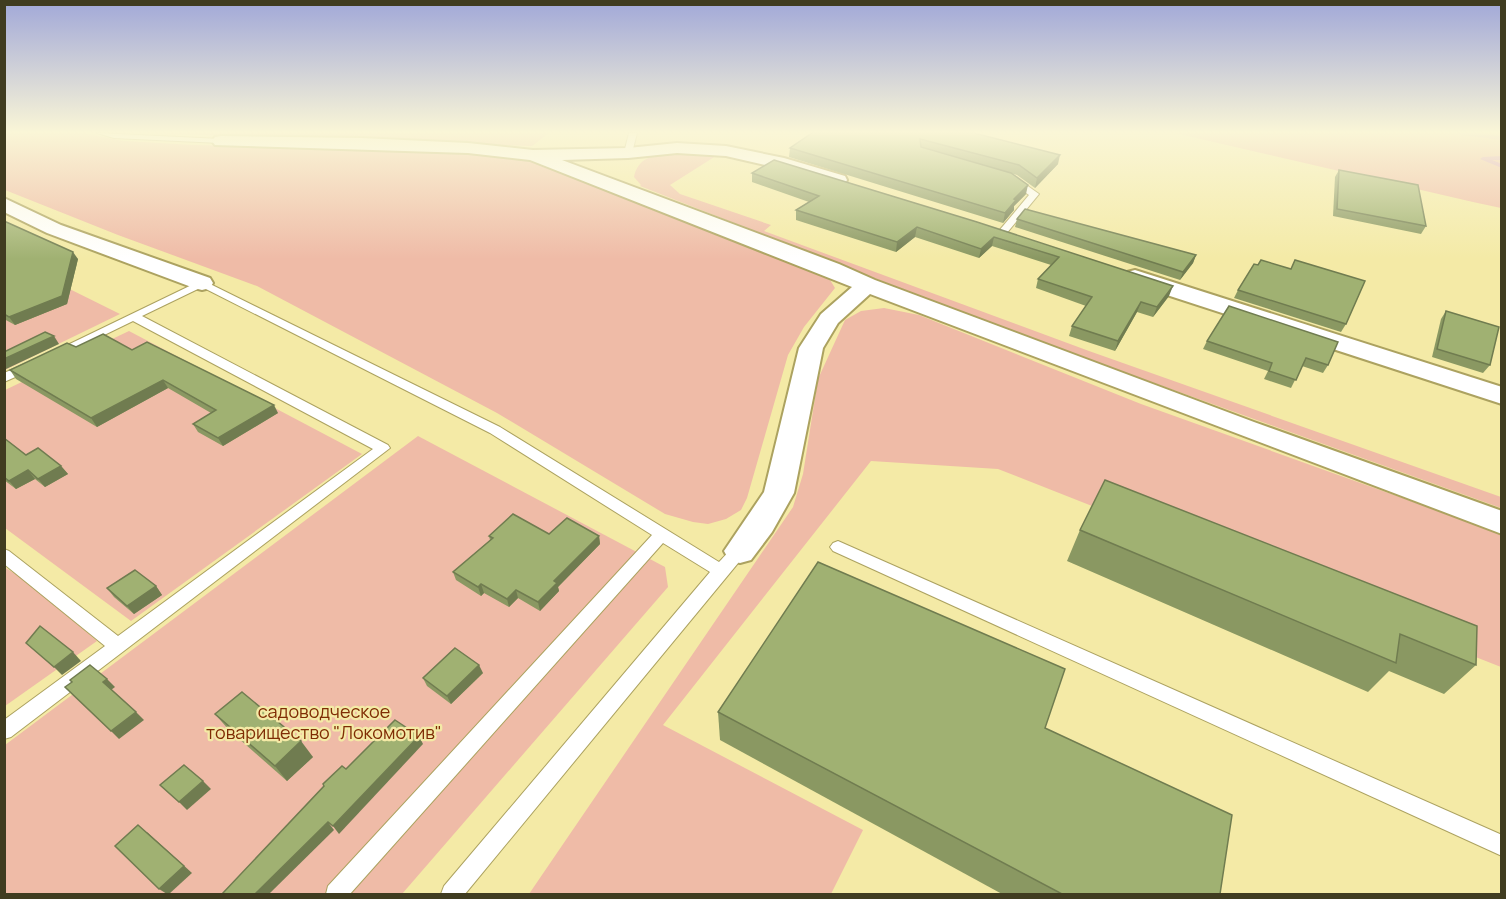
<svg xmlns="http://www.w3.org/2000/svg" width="1506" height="899" font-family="Manrope,sans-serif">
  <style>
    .green { fill: #efbba7 }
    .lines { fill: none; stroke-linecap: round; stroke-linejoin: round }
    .stream { fill: #d797c0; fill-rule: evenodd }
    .service-casing { stroke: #aca260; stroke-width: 2 }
    .minor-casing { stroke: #aca260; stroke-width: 4 }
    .service { fill: #fff; fill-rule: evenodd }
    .minor { fill: #fff; fill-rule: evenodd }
    .wall { fill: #8a9862 }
    .shaded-wall { fill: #707c50 }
    .building { fill: #a0b172; stroke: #707c50; stroke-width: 1.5 }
    .labels { text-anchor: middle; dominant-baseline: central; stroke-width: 4.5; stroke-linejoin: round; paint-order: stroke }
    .near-park-label { font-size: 18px; fill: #7f2c04; stroke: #f4eaa6 }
  </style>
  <rect width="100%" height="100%" fill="#f4eaa6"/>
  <!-- green -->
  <g class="green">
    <polygon points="4,133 84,133 124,141 193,145 426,150 525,157 827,275 835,288 804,327 788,355 747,498 741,510 726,519 708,524 693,522 665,514 497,413 257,286 118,235 5,190"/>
    <polygon points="147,133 549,133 532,146"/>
    <polygon points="1175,133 1501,133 1501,208 1473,202"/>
    <path d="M670,153L719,154L670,185L680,194L771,225L764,231L1089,351L1501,497V508L1082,357L1080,359L640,186L641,185L634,177C638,158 652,155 670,153Z"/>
    <polygon points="5,257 120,314 5,370"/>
    <polygon points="884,308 919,315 1141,404 1497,532 1501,536 1501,667 998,469 871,461 663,725 863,830 831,894 529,894 793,507 803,474 818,379 845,320 861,311"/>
    <polygon points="129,331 362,454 131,621 5,528 5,390"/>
    <polygon points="418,436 665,567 668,587 402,894 5,894 5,745"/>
    <polygon points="4,567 27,581 97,641 5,706"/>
  </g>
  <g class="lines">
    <!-- stream -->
    <g class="stream">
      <polygon points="1458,133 1475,133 1502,136 1502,140 1461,135"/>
      <polygon points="1502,156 1502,160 1492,160 1502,164 1502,168 1480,159 1483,157"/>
    </g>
    <defs>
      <g id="service">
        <polygon points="97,133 221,139 225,141 221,143 114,138"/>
        <polygon points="629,133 637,133 632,153 628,155 624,153"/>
        <polygon points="1009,177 1015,177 1039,194 1006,234 1003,235 998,232 1029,195 1009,181"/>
        <path d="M202,280L500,427L719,562C726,555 734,543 745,547L748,551L465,894H441L444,886L710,572L663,543L350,894H326L328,886L652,535L490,433L202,287L142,316L388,445L390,448L11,737L4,739V720L105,646L4,564V549L9,551L118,636L373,449L133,321L59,357H51L49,354Z"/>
        <polygon points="27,363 31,364 33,367 31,370 4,382 4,373"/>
        <polygon points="838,541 1502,835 1502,856 833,551 830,547 833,543"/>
      </g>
      <g id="minor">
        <polygon points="221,136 361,138 468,143 533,150 628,148 677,143 726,146 784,158 845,176 847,180 845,184 838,186 774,167 726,156 677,153 628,158 562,160 839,264 875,280 1254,422 1502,511 1502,534 870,294 838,323 823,348 794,493 772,532 751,560 740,563 729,560 724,551 764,492 799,348 821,314 852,287 530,160 468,153 215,145 212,141 215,137"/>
        <polygon points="4,198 61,225 210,278 213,283 210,288 202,290 194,288 47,233 4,212"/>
        <polygon points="1135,270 1502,387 1502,404 1127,282 1124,277 1127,272"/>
      </g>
    </defs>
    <!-- service casing -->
    <use href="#service" class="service-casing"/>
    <!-- minor casing -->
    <use href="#minor" class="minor-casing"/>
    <!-- service -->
    <use href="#service" class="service"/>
    <!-- minor -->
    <use href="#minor" class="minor"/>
  </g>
  <!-- wall -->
  <g class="wall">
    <polygon points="974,133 1058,164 1035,188 1017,175 1007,172 1026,194 1014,206 1014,210 1003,223 789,157 790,148"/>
    <polygon points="1339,170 1426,226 1421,234 1333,216 1335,177"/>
    <polygon points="752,173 977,222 1169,296 1153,317 1137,312 1115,351 1069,336 1072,326 1086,306 1036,288 1038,279 1051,265 992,246 979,258 915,237 896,252 796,220 796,210 809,202 752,182"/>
    <polygon points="1017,219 1196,255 1193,263 1180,280 1015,227"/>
    <polygon points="4,221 78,259 67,304 15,325 4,319"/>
    <polygon points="1295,260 1346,324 1341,332 1234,298 1238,290 1258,265 1291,269"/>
    <polygon points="1229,306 1328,365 1323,373 1302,366 1291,388 1264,379 1268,371 1203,349 1207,341"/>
    <polygon points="1446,311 1490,365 1483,373 1432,357 1441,319"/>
    <polygon points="76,347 132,350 278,413 223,446 198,432 193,424 211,413 168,388 97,427 16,379 10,370"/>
    <polygon points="4,438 26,455 61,466 68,474 45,487 35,479 16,489 4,480"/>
    <polygon points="1105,480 1476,665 1444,694 1389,671 1368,692 1067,561 1080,530"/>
    <polygon points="549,534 599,536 600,544 558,587 559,591 540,611 518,598 509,607 484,593 481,596 456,580 453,572 490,540 489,536"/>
    <polygon points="156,586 162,595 134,614 114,597 107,588"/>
    <polygon points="483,673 451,704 427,686 423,678"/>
    <polygon points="718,712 1220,894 1002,894 720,740"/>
    <polygon points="215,714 313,757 287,781 228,729"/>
  </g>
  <!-- shaded-wall -->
  <g class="shaded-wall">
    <polygon points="1060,155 1058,164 1035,188 1037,178"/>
    <polygon points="1028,185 1026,194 1014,206 1014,210 1003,223 1005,213 1014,199"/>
    <polygon points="917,227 915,237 896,252 897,242"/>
    <polygon points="994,237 992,246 979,258 981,249"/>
    <polygon points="73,252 78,259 67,304 15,325 9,317"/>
    <polygon points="1196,255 1193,263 1180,280 1183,272"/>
    <polygon points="1173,286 1169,296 1153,317 1157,307"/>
    <polygon points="1141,302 1137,312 1115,351 1118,341"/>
    <polygon points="54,336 59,344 4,370 4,359"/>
    <polygon points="163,380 168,388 97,427 91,418"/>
    <polygon points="274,405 278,413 223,446 218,438"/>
    <polygon points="61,466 68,474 45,487 38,479"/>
    <polygon points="28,470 35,479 16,489 9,481"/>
    <polygon points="599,536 600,544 558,587 559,591 540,611 538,602 554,581"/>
    <polygon points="481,584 484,593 481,596 478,587"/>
    <polygon points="156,586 162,595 134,614 127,606"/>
    <polygon points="516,590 518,598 509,607 507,599"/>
    <polygon points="73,652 81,661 62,675 54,667"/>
    <polygon points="479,665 483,673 451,704 447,696"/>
    <polygon points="107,679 115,687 111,690 103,682"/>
    <polygon points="136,712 144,720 119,739 111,731"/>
    <polygon points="419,736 423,744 339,834 333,826"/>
    <polygon points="301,741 313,757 287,781 275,766"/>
    <polygon points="203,781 211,789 187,810 179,802"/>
    <polygon points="328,822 334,830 269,894 255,894"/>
    <polygon points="147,832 192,873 169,894 167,894 159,889"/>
  </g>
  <!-- building -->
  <g class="building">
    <polygon points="812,133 974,133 1060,155 1037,178 1019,165 920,139 921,147 1011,173 1028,185 1014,199 1016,200 1005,213 790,148"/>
    <polygon points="774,160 977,222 1173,286 1157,307 1141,302 1118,341 1072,326 1092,297 1038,279 1059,257 994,237 981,249 917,227 897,242 796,210 819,196 752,173"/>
    <polygon points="1339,170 1418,185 1426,226 1337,209"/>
    <polygon points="1025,209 1196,255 1183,272 1017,219"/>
    <polygon points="4,221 73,252 62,296 9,317 4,314"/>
    <polygon points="1261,260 1291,269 1295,260 1365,281 1346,324 1238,290 1254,264 1258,265"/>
    <polygon points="1229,306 1338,342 1328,365 1306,358 1296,380 1269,371 1272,363 1207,341"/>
    <polygon points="1446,311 1499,327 1490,365 1437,349"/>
    <polygon points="45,332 54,336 4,359 4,352"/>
    <polygon points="103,334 132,350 147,342 274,405 218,438 193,424 216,410 163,380 91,418 10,370 67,343 76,347"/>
    <polygon points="4,438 26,455 38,448 61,466 38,479 28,470 9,481 4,477"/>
    <polygon points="1105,480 1477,626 1476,665 1400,634 1396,663 1080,530"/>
    <polygon points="513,514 549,534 567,518 599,536 554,581 557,583 538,602 516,590 507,599 481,584 478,587 453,572 493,538 489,536"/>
    <polygon points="818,562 1065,669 1045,728 1232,815 1220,894 1062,894 718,712"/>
    <polygon points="135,570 156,586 127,606 107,588"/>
    <polygon points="40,626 73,652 54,667 26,643"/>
    <polygon points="455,648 479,665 447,696 423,678"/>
    <polygon points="90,665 107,679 103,682 136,712 111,731 65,687 72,682 70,680"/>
    <polygon points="242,692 301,741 275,766 215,714"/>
    <polygon points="395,720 419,736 333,826 328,822 255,894 222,894 324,786 323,784 342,766 346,769"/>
    <polygon points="184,765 203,781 179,802 160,785"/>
    <polygon points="138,825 184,866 159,889 115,846"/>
  </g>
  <!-- sky -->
  <linearGradient id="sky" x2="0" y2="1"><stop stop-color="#a1a8d8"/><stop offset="0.51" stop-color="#faf6d7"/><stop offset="1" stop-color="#faf6d7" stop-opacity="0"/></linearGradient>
  <rect width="1506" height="259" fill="url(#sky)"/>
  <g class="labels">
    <!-- near-park labels -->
    <g class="near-park-label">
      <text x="324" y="711">садоводческое<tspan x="324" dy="21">товарищество "Локомотив"</tspan></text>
    </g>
  </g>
  <!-- border -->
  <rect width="1506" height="899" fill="none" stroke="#403c20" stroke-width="12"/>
</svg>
